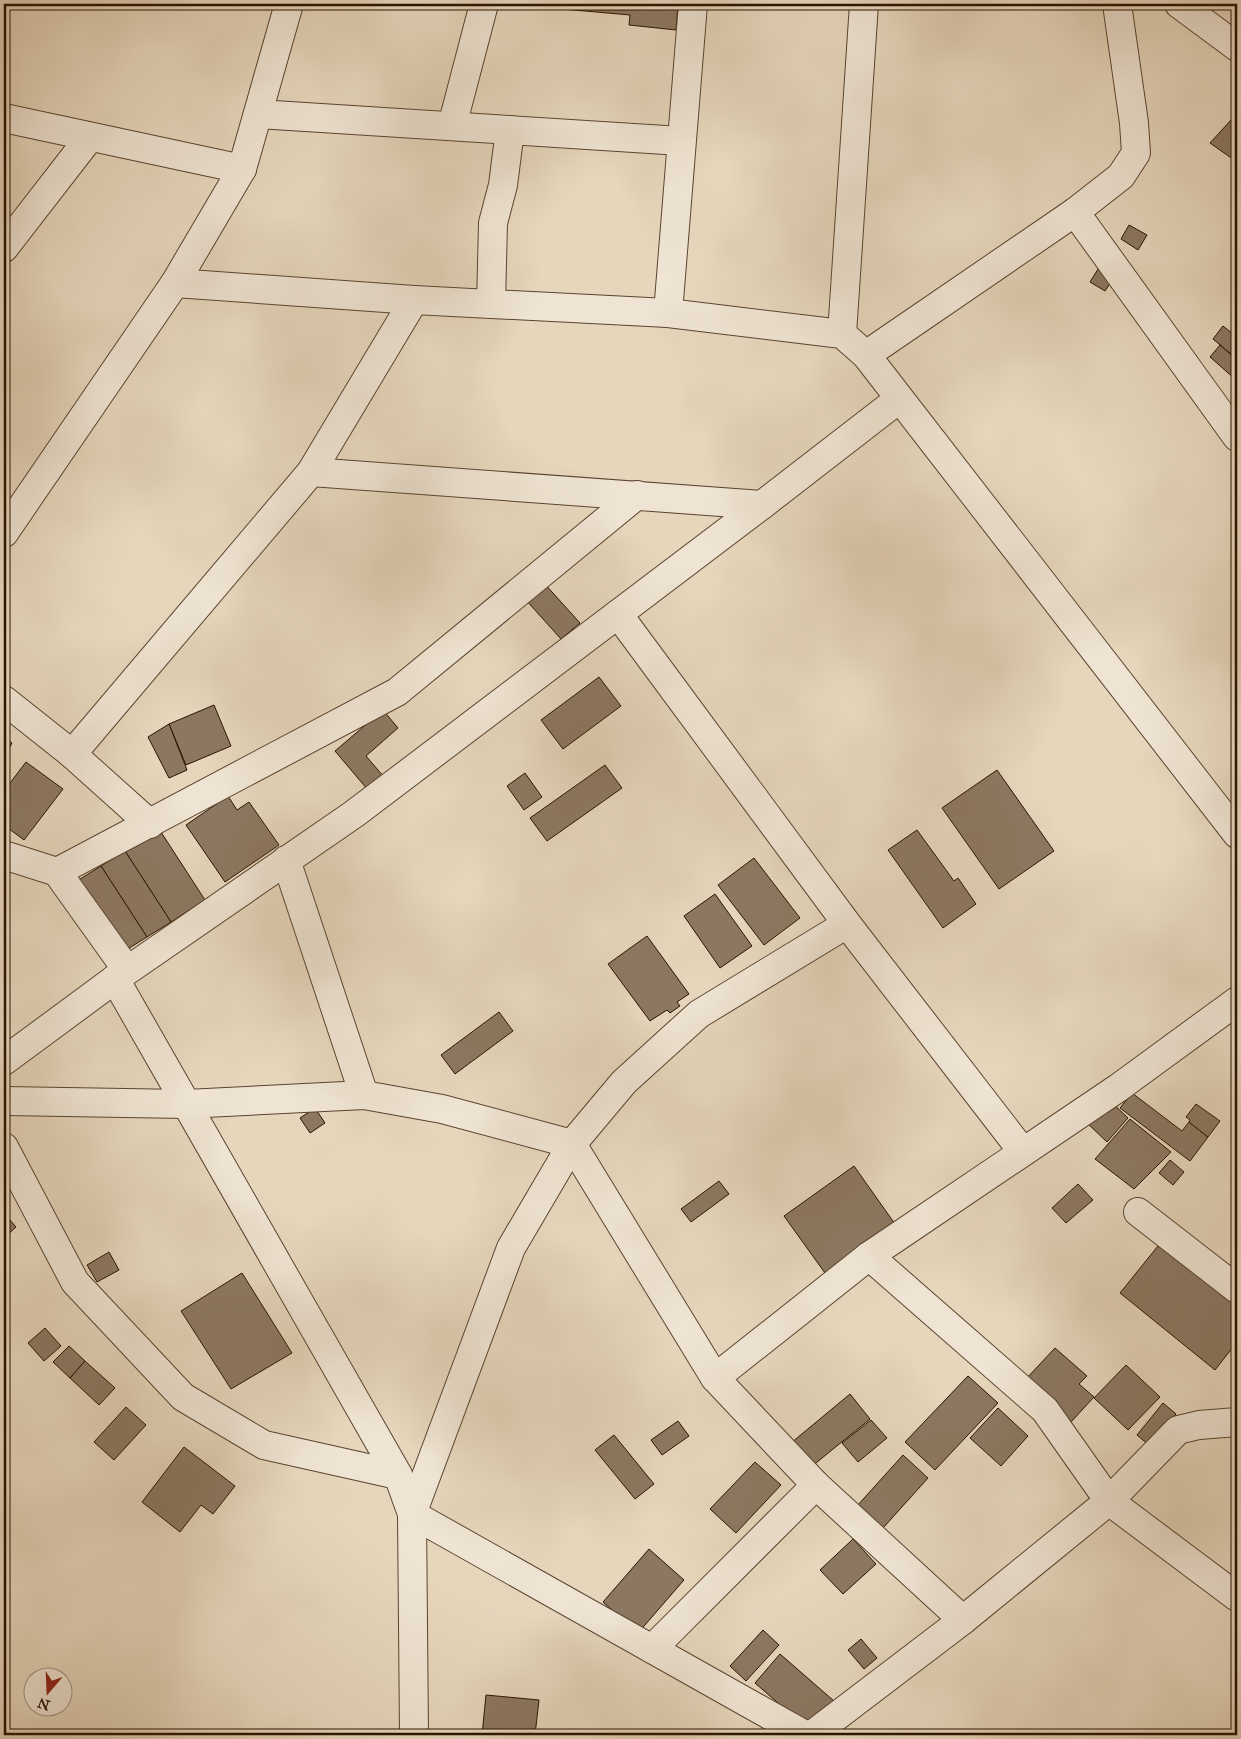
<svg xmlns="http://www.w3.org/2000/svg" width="1241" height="1739" font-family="'IM FELL Great Primer',serif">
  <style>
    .building { fill: #8c7862; stroke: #2b1300 }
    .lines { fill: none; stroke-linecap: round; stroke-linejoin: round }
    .minor-casing { stroke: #5a442f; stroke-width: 30 }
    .minor { stroke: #efe4d3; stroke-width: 28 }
  </style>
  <rect width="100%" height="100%" fill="#e6d6bc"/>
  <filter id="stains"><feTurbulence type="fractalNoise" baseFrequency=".004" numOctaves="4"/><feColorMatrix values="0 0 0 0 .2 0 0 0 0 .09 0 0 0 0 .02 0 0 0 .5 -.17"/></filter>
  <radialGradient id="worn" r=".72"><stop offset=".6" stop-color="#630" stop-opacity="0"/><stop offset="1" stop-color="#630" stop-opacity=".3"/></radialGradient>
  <!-- building -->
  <g class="building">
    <polygon points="552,4 678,4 676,30 629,25 630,15 551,8"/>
    <polygon points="1231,120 1237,126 1237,135 1235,137 1237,139 1237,162 1210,143"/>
    <polygon points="1129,225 1147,235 1138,250 1121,239"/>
    <polygon points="1100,266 1115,276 1105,291 1090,282"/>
    <polygon points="1223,326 1237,337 1237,359 1213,339"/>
    <polygon points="1220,345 1237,360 1237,376 1235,379 1210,357"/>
    <polygon points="543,582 580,623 561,639 525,599"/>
    <polygon points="599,677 621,706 563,749 541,720"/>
    <polygon points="214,705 231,746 186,765 169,724"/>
    <polygon points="383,710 398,728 366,756 384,777 368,790 335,751"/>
    <polygon points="169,724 187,770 169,778 148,737"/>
    <polygon points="4,738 12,743 4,758"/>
    <polygon points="26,762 63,789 24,840 4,825 4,791"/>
    <polygon points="605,765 622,788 547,841 530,818"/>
    <polygon points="997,770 1054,851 999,889 942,808"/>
    <polygon points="525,773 542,797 524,810 507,786"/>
    <polygon points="228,796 237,810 249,802 279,845 225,882 186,825"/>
    <polygon points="159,829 205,900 171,922 125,851"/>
    <polygon points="917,830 954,881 958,878 976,904 943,928 888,850"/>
    <polygon points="125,851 171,922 147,937 101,866"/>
    <polygon points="754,858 800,918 764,945 718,885"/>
    <polygon points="101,866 147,937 118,955 72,884"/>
    <polygon points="715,894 752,946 720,968 684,916"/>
    <polygon points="647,936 689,994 677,1002 680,1006 670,1013 667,1010 650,1021 608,964"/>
    <polygon points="499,1012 513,1031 455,1074 441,1055"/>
    <polygon points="1132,1093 1182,1131 1189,1122 1208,1137 1190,1161 1120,1108"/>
    <polygon points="1106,1097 1128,1118 1107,1142 1085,1121"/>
    <polygon points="1196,1104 1220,1121 1208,1137 1189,1122 1190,1120 1186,1117"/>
    <polygon points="315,1108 325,1123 310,1133 300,1118"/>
    <polygon points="1130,1119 1171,1152 1134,1189 1095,1159"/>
    <polygon points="1170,1160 1184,1172 1173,1185 1159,1173"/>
    <polygon points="854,1166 895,1224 825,1273 784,1216"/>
    <polygon points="719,1181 729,1194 691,1222 681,1209"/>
    <polygon points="1078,1184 1093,1200 1066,1223 1052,1208"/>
    <polygon points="4,1213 16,1227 4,1238"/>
    <polygon points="1162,1241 1237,1302 1237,1342 1215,1370 1120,1293"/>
    <polygon points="109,1252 119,1270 97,1282 87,1265"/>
    <polygon points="242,1273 292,1353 231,1389 181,1311"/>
    <polygon points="45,1328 61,1346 44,1361 28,1343"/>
    <polygon points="69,1346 85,1361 70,1378 53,1362"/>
    <polygon points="1055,1348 1087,1376 1079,1384 1094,1397 1071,1422 1025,1380"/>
    <polygon points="85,1361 115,1388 99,1405 70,1378"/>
    <polygon points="1126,1365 1160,1397 1128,1430 1094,1398"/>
    <polygon points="968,1376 998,1403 935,1470 905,1442"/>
    <polygon points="850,1394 870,1419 811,1467 791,1443"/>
    <polygon points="1163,1403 1176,1414 1150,1446 1137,1435"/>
    <polygon points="126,1407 146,1425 114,1460 94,1442"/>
    <polygon points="998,1408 1028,1436 1001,1466 970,1438"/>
    <polygon points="871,1420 887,1438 858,1462 842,1443"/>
    <polygon points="678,1421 689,1436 662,1455 651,1440"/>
    <polygon points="614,1435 654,1484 635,1499 595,1450"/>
    <polygon points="184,1447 235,1486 213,1514 201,1505 180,1532 142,1502"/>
    <polygon points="903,1455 928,1478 883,1528 857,1506"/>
    <polygon points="755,1462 781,1485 736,1533 710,1509"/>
    <polygon points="853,1539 876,1564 843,1594 820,1570"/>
    <polygon points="649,1549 684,1580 638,1633 603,1602"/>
    <polygon points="763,1630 779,1645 746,1681 730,1666"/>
    <polygon points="861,1639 877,1658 864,1669 848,1650"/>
    <polygon points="780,1654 834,1701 808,1729 755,1683"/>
    <polygon points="486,1695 539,1700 535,1735 482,1735"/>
  </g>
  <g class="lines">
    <defs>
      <g id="minor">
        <polyline points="1179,4 1237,47"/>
        <polyline points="258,114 681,141"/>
        <polyline points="4,118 242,169"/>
        <polyline points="452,126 484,4"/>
        <polyline points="1075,212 1237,437"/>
        <polyline points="4,248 90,137"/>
        <polyline points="175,283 414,300 668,313 842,334 866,355 1237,834"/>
        <polyline points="491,304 493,223 503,185 510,130"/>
        <polyline points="668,313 693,4"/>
        <polyline points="842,334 864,4"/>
        <polyline points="866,355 1075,212 1121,176 1136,153 1134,123 1117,4"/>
        <polyline points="311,472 762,505"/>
        <polyline points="4,533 175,283 242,169 289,4"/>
        <polyline points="618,614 847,924 1023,1152"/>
        <polyline points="4,700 72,754 150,824"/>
        <polyline points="72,754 311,472 414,300"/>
        <polyline points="4,855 57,872 127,970"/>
        <polyline points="286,860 364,1095"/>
        <polyline points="57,872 397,692 637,495"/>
        <polyline points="115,979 398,1475 412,1514 414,1735"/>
        <polyline points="4,1061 115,979 354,814 762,505 899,399"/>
        <polyline points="4,1101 186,1104 364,1095 442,1109 572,1144 715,1378 816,1485 963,1620"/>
        <polyline points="4,1147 75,1282 183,1397 264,1445 398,1475"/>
        <polyline points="1138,1212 1237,1289"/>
        <polyline points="869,1256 1045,1410 1109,1501 1237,1597"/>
        <polyline points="715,1378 869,1256 1118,1088 1237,1001"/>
        <polyline points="412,1514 511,1248 572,1144 624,1082 699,1014 847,924"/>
        <polyline points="412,1514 805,1735"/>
        <polyline points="652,1649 816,1485"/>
        <polyline points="812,1735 963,1620 1109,1501 1178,1430 1199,1425 1237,1422"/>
      </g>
    </defs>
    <!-- minor casing -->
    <use href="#minor" class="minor-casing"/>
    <!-- minor -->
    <use href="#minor" class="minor"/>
  </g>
  <!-- margin -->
  <rect width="1241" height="1739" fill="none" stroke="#e6d6bc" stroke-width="20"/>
  <rect x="5" y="5" width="1231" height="1729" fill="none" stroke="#2b1300" stroke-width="2.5"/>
  <rect x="10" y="10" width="1221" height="1719" fill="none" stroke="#2b1300"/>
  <!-- north arrow -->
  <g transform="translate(48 1692) rotate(199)"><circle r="24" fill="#efe4d3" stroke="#a1907f"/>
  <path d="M0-4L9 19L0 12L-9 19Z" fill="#8f2418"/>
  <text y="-8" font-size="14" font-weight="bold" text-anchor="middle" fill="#2b1300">N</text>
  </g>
  <rect width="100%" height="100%" filter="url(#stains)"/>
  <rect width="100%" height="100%" fill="url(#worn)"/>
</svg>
